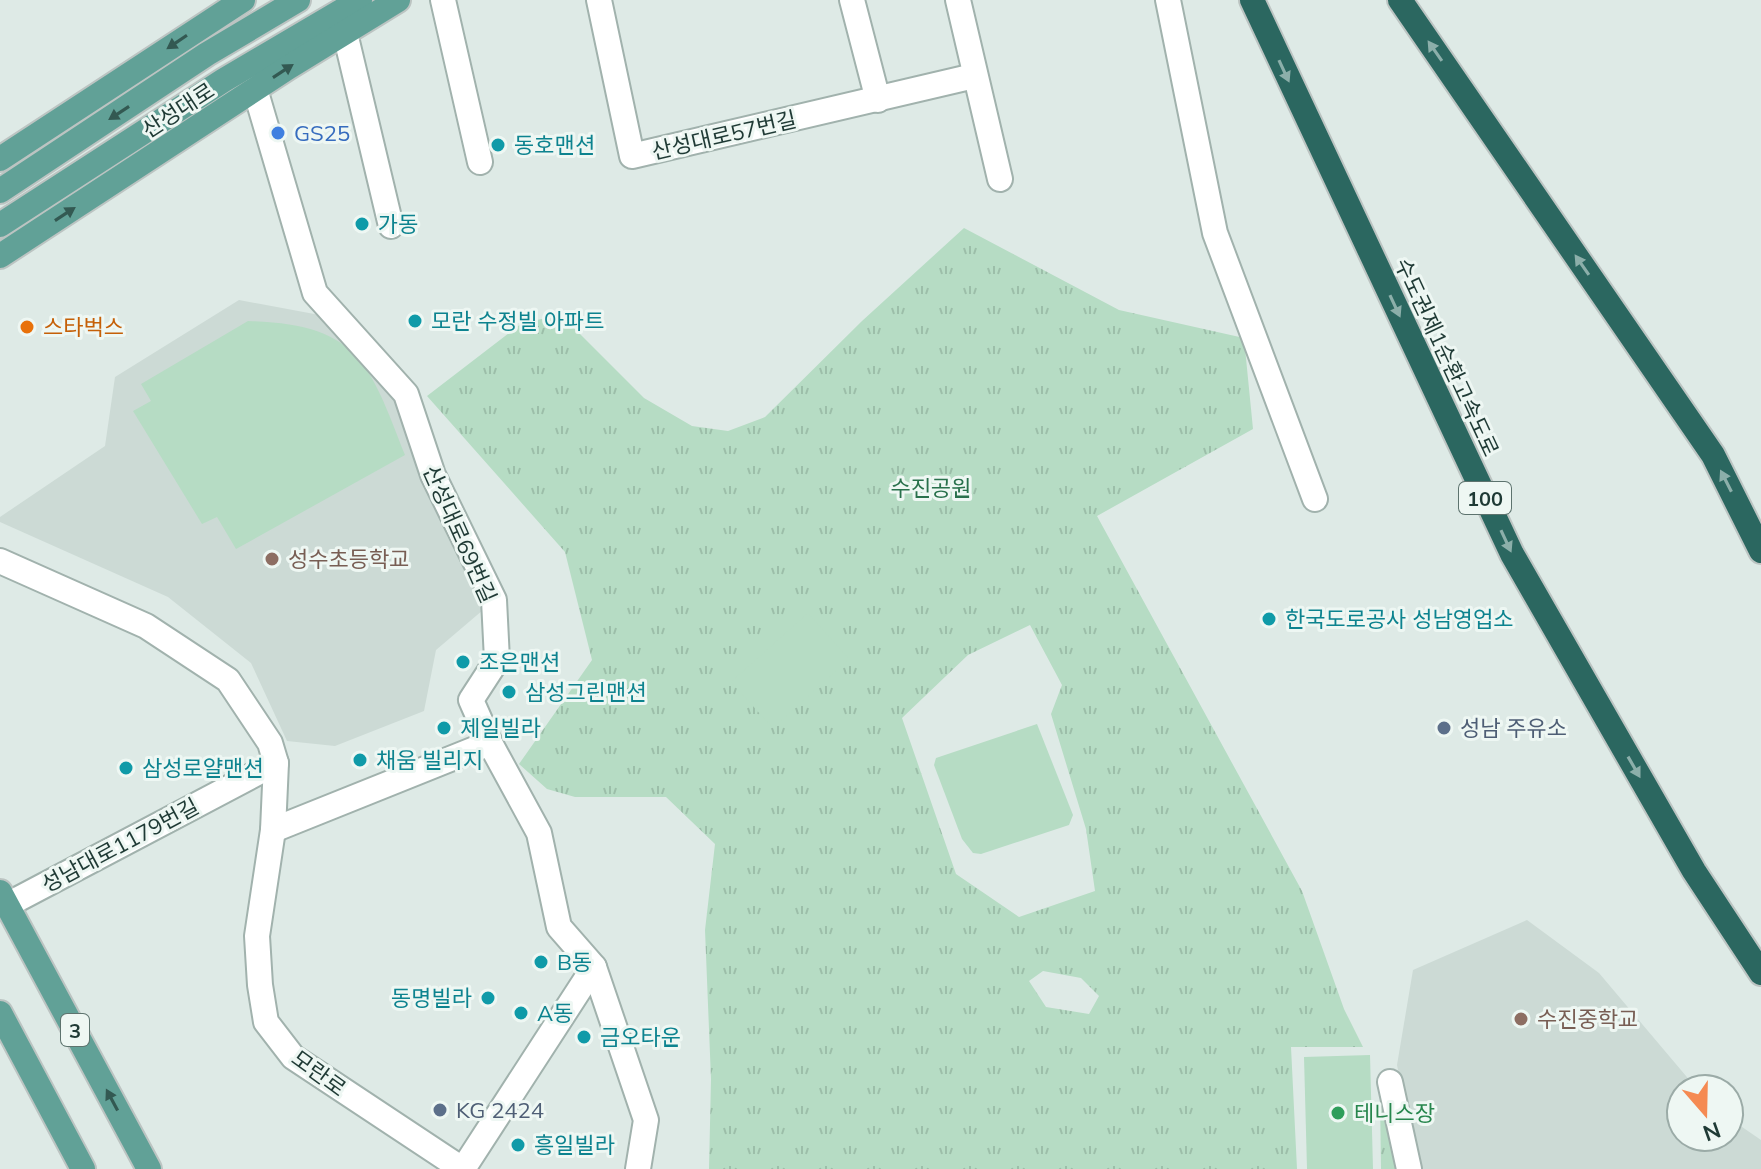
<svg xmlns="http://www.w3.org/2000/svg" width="1761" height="1169" font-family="Mulish,'Noto Sans KR',sans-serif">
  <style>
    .built { fill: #ccdad5 }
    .grass { fill: url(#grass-tufts); fill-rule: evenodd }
    .pitch { fill: #b6dcc4 }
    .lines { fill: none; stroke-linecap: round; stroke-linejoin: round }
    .minor-casing { stroke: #a1b2ad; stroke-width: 28 }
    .major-casing { stroke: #bcc4c2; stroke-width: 28 }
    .highway-casing { stroke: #bcc4c2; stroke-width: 28 }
    .minor { stroke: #fff; stroke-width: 24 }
    .major { stroke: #61a197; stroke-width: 24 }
    .highway { stroke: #2b6760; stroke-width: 24 }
    .oneway { fill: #335952 }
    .oneway2 { fill: #8cafaa }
    .shop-dot { fill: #3f7fe0; stroke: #eef7f3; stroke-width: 3 }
    .culture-dot { fill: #0f9aa8; stroke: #eef7f3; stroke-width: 3 }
    .food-dot { fill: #e8710a; stroke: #eef7f3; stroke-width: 3 }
    .education-dot { fill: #8d6e63; stroke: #eef7f3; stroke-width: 3 }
    .service-dot { fill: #5c6f8a; stroke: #eef7f3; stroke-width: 3 }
    .leisure-dot { fill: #2e9e5b; stroke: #eef7f3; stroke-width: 3 }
    .labels { text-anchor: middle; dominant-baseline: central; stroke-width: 6; stroke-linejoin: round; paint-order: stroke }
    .shield { fill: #eef7f3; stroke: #5d736e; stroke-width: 2 }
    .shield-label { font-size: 20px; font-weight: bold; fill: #1f3a35 }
    .street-label { font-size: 22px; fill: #1f3a35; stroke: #eef7f3 }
    .shop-label { font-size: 22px; fill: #366cbe; stroke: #eef7f3; text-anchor: start }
    .culture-label { font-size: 22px; fill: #0d838f; stroke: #eef7f3; text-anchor: start }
    .food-label { font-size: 22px; fill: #c56008; stroke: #eef7f3; text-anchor: start }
    .park-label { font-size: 22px; fill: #29714c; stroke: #eef7f3 }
    .education-label { font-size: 22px; fill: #785e54; stroke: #eef7f3; text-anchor: start }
    .service-label { font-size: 22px; fill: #4e5e75; stroke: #eef7f3; text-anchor: start }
    .leisure-label { font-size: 22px; fill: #27864d; stroke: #eef7f3; text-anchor: start }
  </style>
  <defs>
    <pattern id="grass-tufts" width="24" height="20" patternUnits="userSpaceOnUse" patternTransform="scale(2)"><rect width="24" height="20" fill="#b6dcc4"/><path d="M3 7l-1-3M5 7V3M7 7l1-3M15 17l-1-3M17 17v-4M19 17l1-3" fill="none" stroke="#9cbea9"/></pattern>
  </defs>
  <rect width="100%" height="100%" fill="#deeae6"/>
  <!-- built -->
  <g class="built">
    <polygon points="239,300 325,316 399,391 421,479 483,610 436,650 424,711 335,746 287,741 251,663 168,597 0,522 0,517 105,446 115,377"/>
    <polygon points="1527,920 1599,973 1697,1089 1681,1089 1681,1137 1729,1137 1729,1118 1761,1140 1761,1169 1418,1169 1397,1065 1413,970"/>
  </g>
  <!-- grass -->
  <g class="grass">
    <path d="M964,228L1119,310L1244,338L1253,429L1097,516L1302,891L1344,1009L1363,1047H1291L1297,1169H709L711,1079L705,930L715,844L666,797H575L547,789L519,764L592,660L565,552L427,396L522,323L561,315L644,398L692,426L728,431L765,417L862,321ZM1030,625L1062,685L1051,714L1086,829L1095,891L1019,917L956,874L902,718L968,655ZM1043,971L1081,978L1099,996L1089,1014L1046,1007L1029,981Z"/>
    <polygon points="1380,1098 1401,1169 1381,1169"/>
  </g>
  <!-- pitch -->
  <g class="pitch">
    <path d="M248,321C358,324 369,362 405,455L236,549L217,517L202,524L133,411L151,401L141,384Z"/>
    <polygon points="808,613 849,659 773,728 731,682"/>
    <polygon points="1037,724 1073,815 1069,825 981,854 973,853 962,839 934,765 936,758"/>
    <polygon points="1370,1055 1373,1169 1307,1169 1304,1057"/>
  </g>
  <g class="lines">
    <defs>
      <g id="minor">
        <polyline points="443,0 480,162"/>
        <polyline points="599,0 632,156 974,76"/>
        <polyline points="852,0 878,100"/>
        <polyline points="958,0 1000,179"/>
        <polyline points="1168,0 1215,233 1315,499"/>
        <polyline points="345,33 391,226"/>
        <polyline points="255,89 315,293 406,394 433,475 494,600 497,660 471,700 490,743 539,833 559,927 594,967 646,1120 638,1169"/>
        <polyline points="0,561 146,626 228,680 270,743 276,763 273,830 257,936 260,985 266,1022 293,1057 462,1169"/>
        <polyline points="273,830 490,743"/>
        <polyline points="7,905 276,763"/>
        <polyline points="1390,1082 1409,1169"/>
        <polyline points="463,1169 594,967"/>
      </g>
      <g id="major">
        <polyline points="0,159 243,0"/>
        <polyline points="0,191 207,54 298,0"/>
        <polyline points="0,225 224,80 360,0"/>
        <polyline points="0,256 289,67 398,0"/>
        <polyline points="0,892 149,1169"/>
        <polyline points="0,1013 83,1169"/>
      </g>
      <g id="highway">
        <polyline points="1252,0 1512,554 1694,871 1761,973"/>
        <polyline points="1400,0 1713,455 1761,551"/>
      </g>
    </defs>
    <!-- minor casing -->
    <use href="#minor" class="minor-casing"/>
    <!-- major casing -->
    <use href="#major" class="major-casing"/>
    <!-- highway casing -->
    <use href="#highway" class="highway-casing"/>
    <!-- minor -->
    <use href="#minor" class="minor"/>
    <!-- major -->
    <use href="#major" class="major"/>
    <!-- highway -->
    <use href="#highway" class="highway"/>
  </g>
  <!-- one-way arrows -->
  <defs><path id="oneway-solid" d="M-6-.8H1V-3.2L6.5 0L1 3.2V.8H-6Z" transform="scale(2)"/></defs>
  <g class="oneway">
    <use href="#oneway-solid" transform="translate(177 42) rotate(146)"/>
    <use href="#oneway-solid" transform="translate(283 71) rotate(-33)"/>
    <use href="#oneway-solid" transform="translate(119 113) rotate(147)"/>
    <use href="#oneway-solid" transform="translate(65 214) rotate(-33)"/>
    <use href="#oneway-solid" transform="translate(112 1100) rotate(-118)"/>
  </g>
  <g class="oneway2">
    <use href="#oneway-solid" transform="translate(1435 51) rotate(-125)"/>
    <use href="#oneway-solid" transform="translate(1284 71) rotate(65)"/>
    <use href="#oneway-solid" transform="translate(1582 265) rotate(-125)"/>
    <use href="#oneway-solid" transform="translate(1395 306) rotate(65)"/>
    <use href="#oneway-solid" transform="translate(1726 481) rotate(-117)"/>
    <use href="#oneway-solid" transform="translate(1506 541) rotate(65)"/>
    <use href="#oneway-solid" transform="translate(1634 767) rotate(60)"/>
  </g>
  <!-- markers -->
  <circle class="shop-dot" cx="278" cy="133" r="8"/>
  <g class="culture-dot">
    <circle cx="498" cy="145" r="8"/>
    <circle cx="362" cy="224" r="8"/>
    <circle cx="415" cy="321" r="8"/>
    <circle cx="1269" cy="619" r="8"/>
    <circle cx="463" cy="662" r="8"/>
    <circle cx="509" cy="692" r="8"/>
    <circle cx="444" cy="728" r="8"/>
    <circle cx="360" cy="760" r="8"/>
    <circle cx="126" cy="768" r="8"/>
    <circle cx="541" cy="962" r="8"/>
    <circle cx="488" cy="998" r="8"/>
    <circle cx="521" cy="1013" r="8"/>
    <circle cx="584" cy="1037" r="8"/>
    <circle cx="518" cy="1145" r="8"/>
  </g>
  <circle class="food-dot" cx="27" cy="327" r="8"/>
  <g class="education-dot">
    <circle cx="272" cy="559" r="8"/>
    <circle cx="1521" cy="1019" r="8"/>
  </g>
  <g class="service-dot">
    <circle cx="1444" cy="728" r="8"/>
    <circle cx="440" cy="1110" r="8"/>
  </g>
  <circle class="leisure-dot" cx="1338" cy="1113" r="8"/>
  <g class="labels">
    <!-- shield labels -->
    <g class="shield">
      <rect x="1459" y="482" width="52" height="32" rx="6"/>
      <rect x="61" y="1014" width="28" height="32" rx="6"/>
    </g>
    <g class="shield-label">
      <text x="1485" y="498">100</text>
      <text x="75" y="1030">3</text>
    </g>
    <!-- street labels -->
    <g class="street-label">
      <text transform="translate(178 110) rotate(-33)">산성대로</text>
      <text transform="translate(724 135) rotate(-13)">산성대로57번길</text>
      <text transform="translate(1447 357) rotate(65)">수도권제1순환고속도로</text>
      <text transform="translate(460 534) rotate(66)">산성대로69번길</text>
      <text transform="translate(120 845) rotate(-28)">성남대로1179번길</text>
      <text transform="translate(319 1073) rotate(36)">모란로</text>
    </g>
    <!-- shop labels -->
    <g class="shop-label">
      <text x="294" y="133">GS25</text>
    </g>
    <!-- culture labels -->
    <g class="culture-label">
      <text x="514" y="145">동호맨션</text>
      <text x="378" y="224">가동</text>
      <text x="431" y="321">모란 수정빌 아파트</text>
      <text x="1285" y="619">한국도로공사 성남영업소</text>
      <text x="479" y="662">조은맨션</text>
      <text x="525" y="692">삼성그린맨션</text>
      <text x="460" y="728">제일빌라</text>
      <text x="376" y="760">채움 빌리지</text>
      <text x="142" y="768">삼성로얄맨션</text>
      <text x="557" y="962">B동</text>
      <text x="472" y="998" text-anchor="end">동명빌라</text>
      <text x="537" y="1013">A동</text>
      <text x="600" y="1037">금오타운</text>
      <text x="534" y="1145">흥일빌라</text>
    </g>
    <!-- food labels -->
    <g class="food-label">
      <text x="43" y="327">스타벅스</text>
    </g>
    <!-- park labels -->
    <g class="park-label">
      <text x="931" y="488">수진공원</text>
    </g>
    <!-- education labels -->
    <g class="education-label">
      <text x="288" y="559">성수초등학교</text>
      <text x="1537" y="1019">수진중학교</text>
    </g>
    <!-- service labels -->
    <g class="service-label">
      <text x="1460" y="728">성남 주유소</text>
      <text x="456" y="1110">KG 2424</text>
    </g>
    <!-- leisure labels -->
    <g class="leisure-label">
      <text x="1354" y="1113">테니스장</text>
    </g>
  </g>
  <!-- north arrow -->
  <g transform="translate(1705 1113) rotate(160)"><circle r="38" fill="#eef7f3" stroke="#9baba7" stroke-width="2"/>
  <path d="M0-6L14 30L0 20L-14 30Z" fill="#f58a52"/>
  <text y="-12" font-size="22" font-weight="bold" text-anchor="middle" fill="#1f3a35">N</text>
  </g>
</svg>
